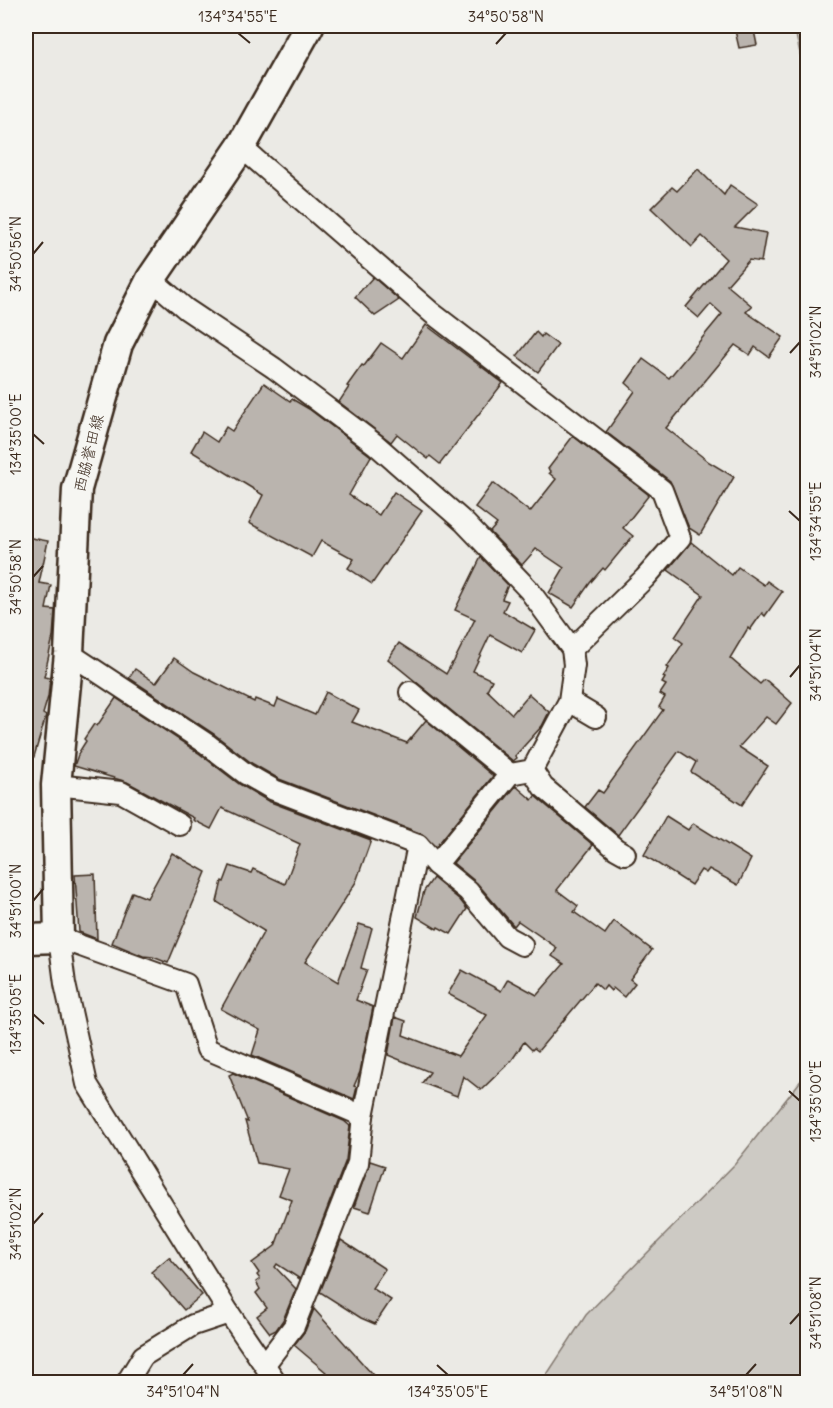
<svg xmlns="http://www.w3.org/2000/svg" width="833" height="1408" font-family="Delius,'Klee One',sans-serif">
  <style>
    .green { fill: #cdcac4; stroke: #847a71; stroke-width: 1.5 }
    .building { fill: #bab4ae; stroke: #3b2a1e; stroke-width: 1.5 }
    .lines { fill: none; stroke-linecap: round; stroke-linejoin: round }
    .street-casing { stroke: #3b2a1e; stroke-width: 24 }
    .secondary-casing { stroke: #3b2a1e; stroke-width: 33 }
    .street { stroke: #f6f6f2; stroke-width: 20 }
    .secondary { stroke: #f6f6f2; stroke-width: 28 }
    .ticks { fill: none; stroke: #3b2a1e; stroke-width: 2 }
    .labels { text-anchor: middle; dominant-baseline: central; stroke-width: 4.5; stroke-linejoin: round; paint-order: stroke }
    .street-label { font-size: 16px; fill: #3b2a1e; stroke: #f6f6f2 }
    .neatline { fill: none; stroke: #3b2a1e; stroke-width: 2 }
    .ticks-label { font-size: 15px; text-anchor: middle; fill: #3b2a1e }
  </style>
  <rect width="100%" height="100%" fill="#ebeae5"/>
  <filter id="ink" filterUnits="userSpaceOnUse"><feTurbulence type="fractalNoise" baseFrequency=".0167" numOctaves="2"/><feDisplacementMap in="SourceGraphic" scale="12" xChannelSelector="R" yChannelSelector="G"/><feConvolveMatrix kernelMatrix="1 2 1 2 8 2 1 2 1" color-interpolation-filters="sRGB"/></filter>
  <g filter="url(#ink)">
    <!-- green -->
    <g class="green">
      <polygon points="794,26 807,26 807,85"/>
      <polygon points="807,1073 807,1382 542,1382 586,1315 735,1164"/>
    </g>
    <!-- building -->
    <g class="building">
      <polygon points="734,26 753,26 757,45 739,48"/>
      <polygon points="698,169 724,195 730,185 758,204 735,227 766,233 761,262 749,260 727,285 752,306 746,312 783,337 769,357 755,347 750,355 735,345 666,428 709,462 734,477 700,535 689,528 670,481 606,432 635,391 626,383 643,359 669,378 722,314 711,304 699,318 686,307 726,259 702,236 692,247 651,208 672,187 677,191"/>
      <polygon points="373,277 399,300 375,316 355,297"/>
      <polygon points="426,325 503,383 440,464 430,456 428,459 397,434 391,442 339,402 349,387 347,386 362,365 364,366 381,343 403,358"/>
      <polygon points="536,332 541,337 543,334 558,345 538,372 517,356"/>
      <polygon points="264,383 290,401 292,399 309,409 371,456 349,495 379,515 394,492 422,511 372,584 348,568 354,559 321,541 312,557 249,523 263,495 191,451 202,432 217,442 226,427 232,431"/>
      <polygon points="573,436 649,495 623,528 633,536 605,570 603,568 590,583 573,607 549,593 564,568 536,549 522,565 490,532 497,524 475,507 493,483 530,512 556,479 549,473 551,472 548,469"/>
      <polygon points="26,537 48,541 39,583 51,585 46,609 55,610 53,637 44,677 50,678 48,697 43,714 46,716 30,770 26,769"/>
      <polygon points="691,542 732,575 738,567 764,585 767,581 782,592 765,616 762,613 750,630 748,628 730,658 760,684 764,680 767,681 792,703 776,724 766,717 739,747 768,766 742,805 691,772 696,762 679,751 618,835 585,807 598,790 603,793 663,710 659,707 665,697 660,694 666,685 662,683 665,678 663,677 669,668 667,667 683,643 675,637 703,595 668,570"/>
      <polygon points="481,557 508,585 502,599 508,601 503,611 535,630 522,653 490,635 473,671 492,680 487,690 512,714 529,694 549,712 542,726 515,756 517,758 513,761 388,659 399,643 446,674 452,663 453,663 475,619 455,610"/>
      <polygon points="174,658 194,672 254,702 255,699 275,707 278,699 315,715 326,692 359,710 352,722 407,743 426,720 493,776 436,847 422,834 279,779 253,764 214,734 129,678 135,669 156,683"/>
      <polygon points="116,698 200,754 239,784 268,801 371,840 356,882 305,962 338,982 359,924 372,928 361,968 367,970 356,1000 373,1007 360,1072 354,1086 357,1087 354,1099 252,1055 260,1030 221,1009 264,931 217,902 222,881 224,882 230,866 251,873 253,869 285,884 300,844 222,808 211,829 193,820 194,818 127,782 74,766 79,752 86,741 84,739 94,724 97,726"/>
      <polygon points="516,786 532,800 535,796 593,845 557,890 578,906 574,912 605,934 614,921 652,950 630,979 635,983 624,997 613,988 611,991 606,986 603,990 595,983 538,1051 534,1048 532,1050 524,1042 512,1060 481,1090 463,1076 457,1096 422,1083 430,1072 388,1055 395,1017 406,1021 403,1035 458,1056 487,1015 448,994 462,970 501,991 508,979 537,995 564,964 552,956 557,948 518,921 514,926 477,883 453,863"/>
      <polygon points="666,816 688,830 693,823 751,859 738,885 709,869 706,873 701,870 691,885 644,855"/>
      <polygon points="172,853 206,872 168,963 153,957 143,956 112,943 132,892 147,898"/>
      <polygon points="95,874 97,939 79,932 75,875"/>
      <polygon points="433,878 460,900 467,909 451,934 438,927 437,929 417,917 424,891"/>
      <polygon points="233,1073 344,1121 350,1126 346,1160 300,1279 277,1264 275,1267 296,1289 283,1320 276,1330 270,1333 257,1316 267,1308 256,1293 260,1289 256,1282 260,1279 257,1275 259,1273 252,1263 275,1246 292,1200 279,1195 289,1169 257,1163 245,1121 248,1122 229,1075"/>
      <polygon points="370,1161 385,1166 370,1212 354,1207"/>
      <polygon points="341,1240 385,1269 372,1288 391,1300 375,1324 361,1318 320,1292"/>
      <polygon points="169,1257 202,1295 184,1310 151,1272"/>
      <polygon points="314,1309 380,1383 316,1383 327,1373 294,1345 305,1331"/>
    </g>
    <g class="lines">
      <defs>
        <g id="street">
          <polyline points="241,147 432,313 662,490 680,538 645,578 572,649"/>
          <polyline points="69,653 207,744 246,774 274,790 418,845 436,865 510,774 532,770 569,701 574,665 572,649 529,590 464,522 375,444 274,368 186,309 151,279"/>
          <polyline points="410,692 510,774"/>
          <polyline points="569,701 596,717"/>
          <polyline points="532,770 543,787 616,849 625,854"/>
          <polyline points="56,785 121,792 180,825"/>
          <polyline points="436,865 468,891 507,937 522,945"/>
          <polyline points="265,1364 294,1326 358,1163 363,1116 418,845"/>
          <polyline points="127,1382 143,1356 193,1325 229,1313"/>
          <polyline points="276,1382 229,1313 87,1084 65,984 59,938 186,984 207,1049 363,1116"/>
        </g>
        <polyline id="secondary" points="26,939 59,938 56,785 69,653 77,489 118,344 151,279 241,147 309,26"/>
      </defs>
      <!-- street casing -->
      <use href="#street" class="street-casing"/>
      <!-- secondary casing -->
      <use href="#secondary" class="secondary-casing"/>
      <!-- street -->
      <use href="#street" class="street"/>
      <!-- secondary -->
      <use href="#secondary" class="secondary"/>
    </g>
  </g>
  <!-- ticks -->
  <path class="ticks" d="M238,33L250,43M496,44L506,33M33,254L43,242M790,353L800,342M33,434L44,444M789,511L800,521M33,577L43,566M790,677L800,665M33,901L43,889M33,1014L44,1024M789,1091L800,1101M33,1224L43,1213M790,1324L800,1313M437,1365L448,1375M183,1375L193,1364M746,1375L756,1364"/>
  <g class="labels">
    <!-- street labels -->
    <g class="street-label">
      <text transform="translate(88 453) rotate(-76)">西脇誉田線</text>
    </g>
  </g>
  <!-- margin -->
  <rect width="833" height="1408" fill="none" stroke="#f6f6f2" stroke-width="66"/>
  <rect x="33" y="33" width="767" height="1342" class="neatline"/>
  <g class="ticks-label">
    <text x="238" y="22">134°34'55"E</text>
    <text x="506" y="22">34°50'58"N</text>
    <text transform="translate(16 254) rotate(-90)" y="5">34°50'56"N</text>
    <text transform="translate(816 342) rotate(-90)" y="5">34°51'02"N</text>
    <text transform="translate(16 434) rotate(-90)" y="5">134°35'00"E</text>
    <text transform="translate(816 521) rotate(-90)" y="5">134°34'55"E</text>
    <text transform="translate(16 577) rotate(-90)" y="5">34°50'58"N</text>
    <text transform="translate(816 665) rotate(-90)" y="5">34°51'04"N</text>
    <text transform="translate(16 901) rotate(-90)" y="5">34°51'00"N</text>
    <text transform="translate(16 1014) rotate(-90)" y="5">134°35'05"E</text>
    <text transform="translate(816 1101) rotate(-90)" y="5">134°35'00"E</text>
    <text transform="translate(16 1224) rotate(-90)" y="5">34°51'02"N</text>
    <text transform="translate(816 1313) rotate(-90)" y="5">34°51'08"N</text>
    <text x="183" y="1397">34°51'04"N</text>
    <text x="448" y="1397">134°35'05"E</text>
    <text x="746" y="1397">34°51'08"N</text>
  </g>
</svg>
